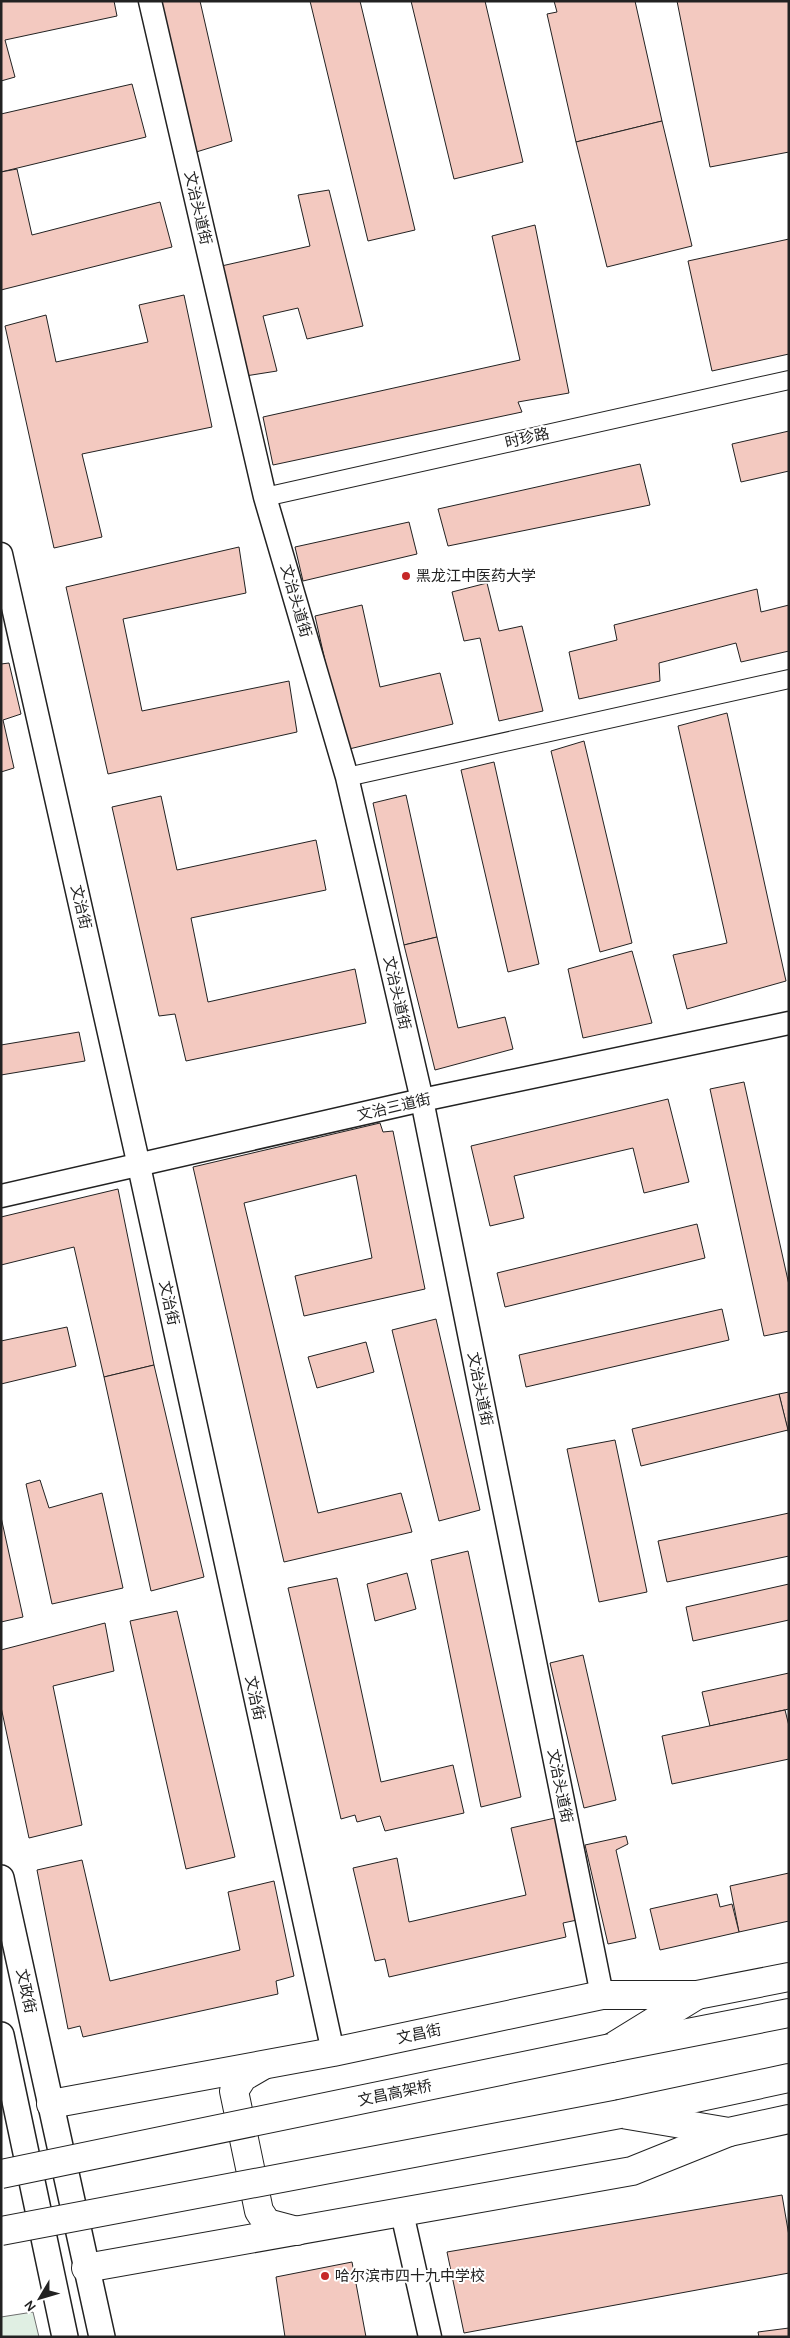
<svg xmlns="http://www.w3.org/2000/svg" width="790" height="2338" font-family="Karla,'Noto Sans SC',sans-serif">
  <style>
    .green { fill: #e0efe3; stroke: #6f6f6f }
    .building { fill: #f3c9c0; stroke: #222 }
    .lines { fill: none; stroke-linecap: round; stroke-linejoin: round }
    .minor-casing { stroke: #222; stroke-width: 20 }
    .tertiary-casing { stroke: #222; stroke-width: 25 }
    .secondary-casing { stroke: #222; stroke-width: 28 }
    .primary-casing { stroke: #222; stroke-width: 30 }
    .trunk-casing { stroke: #222; stroke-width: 30 }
    .minor { stroke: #fff; stroke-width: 18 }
    .tertiary { stroke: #fff; stroke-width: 22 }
    .secondary { stroke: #fff; stroke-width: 25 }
    .primary { stroke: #fff; stroke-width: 28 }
    .trunk { stroke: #fff; stroke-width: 28 }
    .trunk-bridge-casing { stroke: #222; stroke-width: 30; stroke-linecap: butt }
    .trunk-bridge { stroke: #fff; stroke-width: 28 }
    .poi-dot { fill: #c62828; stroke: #fff; stroke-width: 2 }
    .labels { text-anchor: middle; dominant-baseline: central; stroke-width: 4; stroke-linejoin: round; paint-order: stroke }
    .street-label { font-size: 15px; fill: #222; stroke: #fff }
    .poi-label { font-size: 15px; fill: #222; stroke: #fff; text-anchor: start }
  </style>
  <rect width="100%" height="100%" fill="#fff"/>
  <!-- green -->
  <polygon class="green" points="33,2312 39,2337 1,2337 1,2317"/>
  <!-- building -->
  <g class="building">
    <polygon points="1,1 114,1 117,16 5,40 15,77 1,81"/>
    <polygon points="160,1 200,1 232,141 193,153"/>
    <polygon points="310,1 360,1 415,230 368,241"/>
    <polygon points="411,1 485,1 523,162 454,179"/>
    <polygon points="554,1 635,1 662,121 576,142 547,14 557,12"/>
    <polygon points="677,1 789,1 789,152 710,167"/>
    <polygon points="132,84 146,137 1,172 1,114"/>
    <polygon points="662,121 692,246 607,267 576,142"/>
    <polygon points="17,169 32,235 160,202 172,247 1,290 1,172"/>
    <polygon points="329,190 363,326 307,339 298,308 263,316 277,371 239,377 217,267 310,246 298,195"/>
    <polygon points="535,225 569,393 518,402 522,412 273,465 263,417 520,360 492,236"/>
    <polygon points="789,239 789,354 712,371 688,261"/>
    <polygon points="184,295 212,427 82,454 102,537 54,548 5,326 46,315 56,362 148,342 139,305"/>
    <polygon points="789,431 789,471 741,482 732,444"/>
    <polygon points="640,464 650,505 448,546 438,509"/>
    <polygon points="409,522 417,554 303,581 295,547"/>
    <polygon points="239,547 246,593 123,619 142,711 289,681 297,732 108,774 66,587"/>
    <polygon points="487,583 499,631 522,626 543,711 499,721 480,638 464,641 452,592"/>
    <polygon points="757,589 761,612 789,605 789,651 741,662 736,643 659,663 660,681 579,699 569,652 617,640 614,625"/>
    <polygon points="362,605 380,687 440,673 453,724 345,750 315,616"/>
    <polygon points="9,663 21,714 3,720 14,768 1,772 1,664"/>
    <polygon points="727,713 786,981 687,1009 673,955 727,943 678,726"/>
    <polygon points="584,741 632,943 600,952 551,751"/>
    <polygon points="494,762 539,964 508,972 461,770"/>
    <polygon points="406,795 437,937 404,945 373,803"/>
    <polygon points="161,796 177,870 316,840 326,890 191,918 208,1002 355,969 366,1023 186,1061 175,1014 159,1016 112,807"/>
    <polygon points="437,937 458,1028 505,1017 513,1049 435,1070 404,945"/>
    <polygon points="632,951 652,1023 583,1038 568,969"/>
    <polygon points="79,1032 85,1061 1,1075 1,1045"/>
    <polygon points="744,1082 789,1285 789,1331 764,1336 710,1089"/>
    <polygon points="668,1099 689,1182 644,1193 633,1148 514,1176 524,1218 490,1226 471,1146"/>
    <polygon points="380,1123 383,1132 393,1131 425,1289 304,1316 295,1276 372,1258 356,1175 244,1203 318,1513 401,1493 412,1532 284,1562 193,1167"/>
    <polygon points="118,1189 154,1365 104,1377 74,1247 1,1265 1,1217"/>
    <polygon points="697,1224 705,1258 505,1307 497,1273"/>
    <polygon points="722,1309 729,1340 526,1387 519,1355"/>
    <polygon points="436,1319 480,1510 439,1521 392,1330"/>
    <polygon points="67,1327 76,1366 1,1384 1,1341"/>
    <polygon points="366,1342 374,1372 317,1388 308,1357"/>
    <polygon points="154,1365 204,1577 151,1591 104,1377"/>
    <polygon points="789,1392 789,1435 779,1394"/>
    <polygon points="779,1394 788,1430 641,1466 632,1429"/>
    <polygon points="615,1440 647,1592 599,1602 567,1449"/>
    <polygon points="40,1480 49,1508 102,1493 123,1588 52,1604 26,1484"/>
    <polygon points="789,1513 789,1556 667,1582 658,1541"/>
    <polygon points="1,1517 23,1617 1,1622"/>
    <polygon points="468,1551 521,1797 481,1807 431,1560"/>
    <polygon points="407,1573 416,1609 375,1621 367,1584"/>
    <polygon points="337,1578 381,1782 453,1765 464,1813 385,1831 380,1816 357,1822 355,1815 341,1819 288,1588"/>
    <polygon points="789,1584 789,1620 693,1641 686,1607"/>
    <polygon points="177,1611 235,1857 186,1869 130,1621"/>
    <polygon points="105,1623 114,1671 53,1686 82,1825 29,1838 1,1707 1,1650"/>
    <polygon points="583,1655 616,1800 584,1808 550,1663"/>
    <polygon points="789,1673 789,1709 710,1726 702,1692"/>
    <polygon points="785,1710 789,1726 789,1759 672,1784 662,1736"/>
    <polygon points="555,1818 577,1920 563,1923 566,1937 389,1977 385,1959 375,1961 353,1868 397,1858 409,1922 526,1895 511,1828"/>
    <polygon points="626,1836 628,1844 616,1850 636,1938 608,1944 585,1845"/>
    <polygon points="82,1860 110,1981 240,1950 228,1892 274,1881 294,1976 276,1981 278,1994 83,2037 80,2026 68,2029 37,1870"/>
    <polygon points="789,1873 789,1921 739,1932 730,1886"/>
    <polygon points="717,1894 720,1907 732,1904 739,1932 660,1950 650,1909"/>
    <polygon points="782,2195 789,2236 789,2273 464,2333 447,2252"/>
    <polygon points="352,2262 366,2337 285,2337 276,2277"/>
    <polygon points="789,2328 789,2337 759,2337 758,2332"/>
  </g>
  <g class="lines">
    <defs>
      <g id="minor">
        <polyline points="265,497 789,380"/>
        <polyline points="347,777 789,679"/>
      </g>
      <g id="tertiary">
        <polyline points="150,1 265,497 347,777 422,1100 602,1995"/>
        <polyline points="1,554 139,1166 333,2052"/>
        <polyline points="1,1196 422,1100 789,1023"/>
        <polyline points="402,2213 430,2337"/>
      </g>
      <g id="secondary">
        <polyline points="1,1878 102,2337"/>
        <polyline points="1,2035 65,2337"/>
      </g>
      <g id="primary">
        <polyline points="611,2048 697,1995"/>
        <polyline points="262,2066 243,2077 234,2091 259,2211 267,2223 297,2231"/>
        <polyline points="51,2104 333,2052 602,1995 697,1995 789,1977"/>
        <polyline points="622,2114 729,2132 789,2119"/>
        <polyline points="86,2268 632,2171 729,2132"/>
      </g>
      <g id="trunk">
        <polyline points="611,2048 789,2013"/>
        <polyline points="620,2114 789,2078"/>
      </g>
    </defs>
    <!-- minor casing -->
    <use href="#minor" class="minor-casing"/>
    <!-- tertiary casing -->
    <use href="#tertiary" class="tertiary-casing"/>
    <!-- secondary casing -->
    <use href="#secondary" class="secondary-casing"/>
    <!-- primary casing -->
    <use href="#primary" class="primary-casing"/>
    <!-- trunk casing -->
    <use href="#trunk" class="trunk-casing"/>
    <!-- minor -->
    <use href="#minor" class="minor"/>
    <!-- tertiary -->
    <use href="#tertiary" class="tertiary"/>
    <!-- secondary -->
    <use href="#secondary" class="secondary"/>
    <!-- primary -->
    <use href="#primary" class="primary"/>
    <!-- trunk -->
    <use href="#trunk" class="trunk"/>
    <defs>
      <g id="trunk-bridge">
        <polyline points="1,2174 611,2048"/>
        <polyline points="1,2231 620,2114"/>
      </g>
    </defs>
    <!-- trunk-bridge casing -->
    <use href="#trunk-bridge" class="trunk-bridge-casing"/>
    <!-- trunk-bridge -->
    <use href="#trunk-bridge" class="trunk-bridge"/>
  </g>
  <!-- markers -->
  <g class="poi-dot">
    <circle cx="406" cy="576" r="5"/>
    <circle cx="325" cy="2276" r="5"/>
  </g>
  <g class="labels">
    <!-- street labels -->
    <g class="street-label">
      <text transform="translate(198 208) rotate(77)">文治头道街</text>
      <text transform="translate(527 438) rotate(-13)">时珍路</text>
      <text transform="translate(296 601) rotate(74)">文治头道街</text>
      <text transform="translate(81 907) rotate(77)">文治街</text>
      <text transform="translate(397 993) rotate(77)">文治头道街</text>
      <text transform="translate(394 1107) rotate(-13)">文治三道街</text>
      <text transform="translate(169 1303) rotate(78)">文治街</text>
      <text transform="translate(480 1389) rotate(79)">文治头道街</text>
      <text transform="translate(255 1698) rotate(78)">文治街</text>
      <text transform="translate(560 1786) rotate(79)">文治头道街</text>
      <text transform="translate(26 1991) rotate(78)">文政街</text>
      <text transform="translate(419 2034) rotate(-12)">文昌街</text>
      <text transform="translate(395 2093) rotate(-12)">文昌高架桥</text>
    </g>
    <!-- poi labels -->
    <g class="poi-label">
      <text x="416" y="576">黑龙江中医药大学</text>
      <text x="335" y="2276">哈尔滨市四十九中学校</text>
    </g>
  </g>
  <!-- border -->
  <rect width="790" height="2338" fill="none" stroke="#222222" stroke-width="5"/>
  <!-- north arrow -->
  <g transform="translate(40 2298) rotate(232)" stroke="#ffffff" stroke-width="4" paint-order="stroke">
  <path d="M0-4L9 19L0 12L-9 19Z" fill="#222222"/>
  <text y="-8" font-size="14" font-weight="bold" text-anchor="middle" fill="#222222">N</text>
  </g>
</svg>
